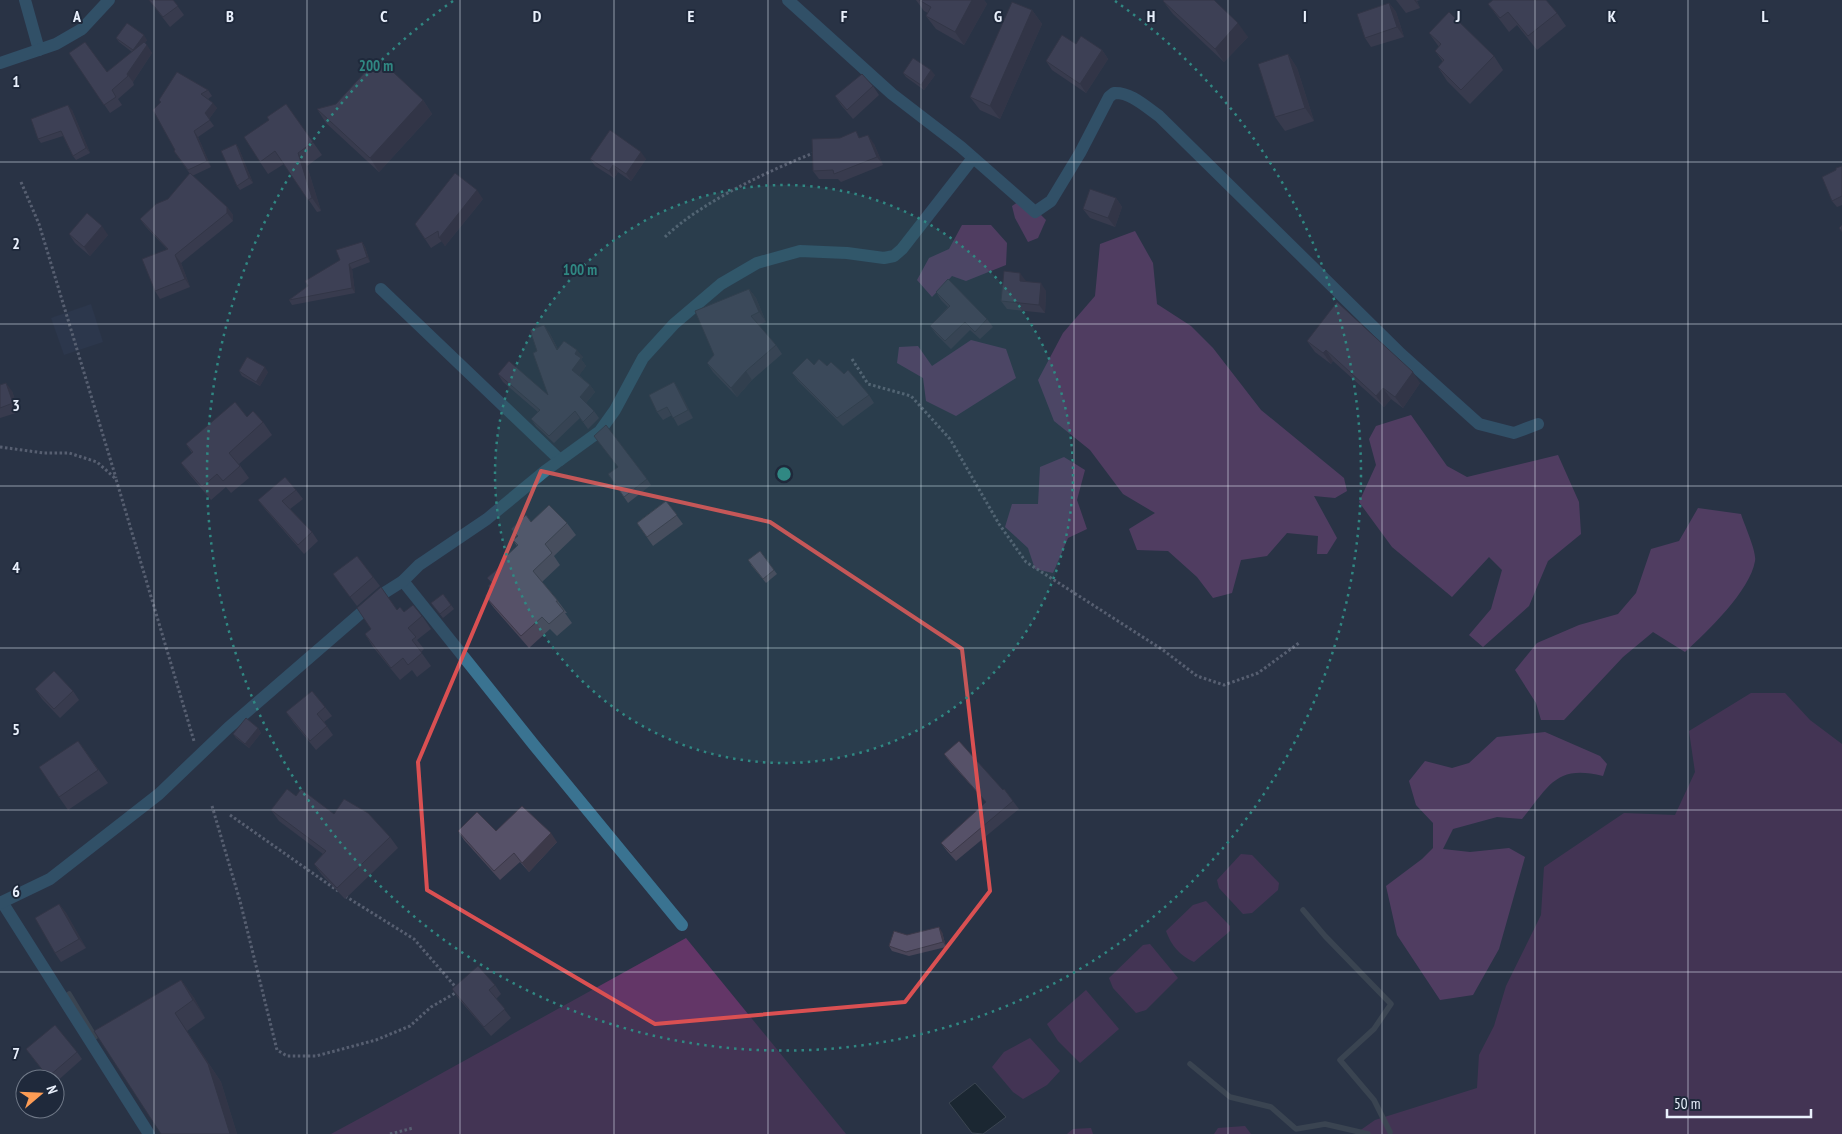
<svg xmlns="http://www.w3.org/2000/svg" width="1842" height="1134" font-family="'PT Sans Narrow',sans-serif">
  <style>
    .built { fill: #2f3c54 }
    .green { fill: #633667 }
    .forest { fill: #7f4a84 }
    .water { fill: #0b1a1c; stroke: #4e5a5f }
    .lines { fill: none; stroke-linecap: round; stroke-linejoin: round }
    .stream { stroke: #4e5a5f; stroke-width: 5.5 }
    .path { stroke: #8e96a6; stroke-width: 3; stroke-dasharray: 2.5 2.5; stroke-linecap: butt }
    .minor { stroke: #3a7391; stroke-width: 12 }
    .wall { fill: #4a4659 }
    .shaded-wall { fill: #3c3949 }
    .building { fill: #565168; stroke: #3c3949 }
    .marked { fill: none; stroke: #da5052; stroke-width: 4; stroke-linejoin: round }
    .grid { fill: none; stroke: #e9f0fc; stroke-width: 1; stroke-opacity: 0.55 }
    .ring { fill: none; stroke: #308883; stroke-width: 2.5; stroke-dasharray: 2.5 5 }
    .grid-label { font-size: 16px; text-anchor: middle; font-weight: bold; fill: #e9f0fc; stroke: #1f293b; stroke-width: 4; stroke-linejoin: round; paint-order: stroke }
    .centre { fill: #308883; stroke: #1f293b; stroke-width: 2.5 }
    .ring-label { font-size: 15px; text-anchor: middle; font-weight: bold; fill: #308883; stroke: #1f293b; stroke-width: 4; stroke-linejoin: round; paint-order: stroke }
  </style>
  <rect width="100%" height="100%" fill="#293346"/>
  <!-- built -->
  <polygon class="built" points="91,304 103,342 64,355 51,318"/>
  <!-- green -->
  <g class="green">
    <polygon points="1751,693 1785,693 1810,720 1842,744 1842,1134 1355,1134 1375,1120 1477,1088 1479,1055 1494,1026 1506,986 1541,915 1544,867 1624,813 1675,815 1695,772 1689,731"/>
    <polygon points="1241,854 1252,855 1279,883 1278,890 1252,913 1243,914 1219,888 1217,880"/>
    <path d="M1206,901L1230,926V931L1194,962C1180,956 1171,945 1166,931L1193,905Z"/>
    <polygon points="686,938 846,1134 331,1134 368,1114"/>
    <polygon points="1150,944 1178,978 1146,1010 1136,1013 1113,988 1109,978 1143,945"/>
    <polygon points="1086,990 1119,1029 1080,1063 1058,1041 1047,1024"/>
    <polygon points="1030,1038 1060,1071 1047,1085 1023,1099 1013,1092 992,1067 1004,1052"/>
    <polygon points="1245,1126 1251,1134 1214,1134 1218,1128"/>
    <polygon points="1091,1128 1093,1134 1067,1134 1073,1129"/>
  </g>
  <!-- forest -->
  <g class="forest">
    <polygon points="1024,198 1046,220 1038,238 1028,242 1015,218 1012,206"/>
    <polygon points="962,225 991,225 1007,243 1006,265 966,281 952,276 932,297 917,280 929,258 949,249"/>
    <polygon points="1135,231 1153,263 1157,304 1191,326 1213,348 1261,410 1344,478 1347,491 1335,498 1314,496 1337,538 1327,554 1317,554 1318,536 1287,533 1267,556 1241,560 1232,593 1213,598 1197,577 1168,551 1137,550 1129,529 1155,513 1123,494 1090,450 1054,421 1038,380 1063,333 1095,296 1100,244"/>
    <polygon points="971,340 1006,349 1016,378 956,416 926,401 923,378 897,363 899,347 918,346 932,366"/>
    <polygon points="1411,415 1447,466 1467,477 1558,455 1579,502 1581,534 1548,561 1529,606 1483,647 1469,635 1491,609 1502,570 1489,557 1452,597 1392,547 1359,502 1376,465 1369,439 1376,426"/>
    <polygon points="1064,457 1085,470 1077,500 1087,529 1068,538 1053,573 1035,569 1028,548 1005,527 1012,504 1038,504 1040,467"/>
    <path d="M1698,508L1741,514C1744,524 1757,552 1755,561C1750,591 1707,632 1685,652L1653,632L1623,657L1564,720H1541L1536,703L1515,670L1537,643L1579,625L1618,614L1636,593L1651,549L1679,541Z"/>
    <path d="M1545,732L1600,756L1607,764L1603,776C1556,764 1549,786 1522,819L1497,817L1453,829L1443,849L1470,852L1509,848L1525,857L1499,949L1473,995L1440,1000L1397,935L1386,886L1422,859L1433,848V823L1416,805L1409,781L1425,761L1452,768L1469,763L1497,737Z"/>
  </g>
  <!-- water -->
  <polygon class="water" points="975,1083 1006,1117 983,1134 972,1133 949,1103"/>
  <g class="lines">
    <!-- stream -->
    <g class="stream">
      <polyline points="1303,910 1325,936 1391,1004 1374,1029 1340,1060 1374,1100 1390,1132"/>
      <polyline points="69,994 95,1037"/>
      <polyline points="1190,1064 1230,1097 1271,1107 1296,1129 1325,1124 1368,1134"/>
    </g>
    <!-- path -->
    <g class="path">
      <polyline points="21,182 39,224 116,478"/>
      <path d="M665,237C701,202 768,171 816,152"/>
      <polyline points="852,359 868,384 911,396 950,439 999,524 1026,562 1163,650 1197,676 1224,685 1258,673 1299,643"/>
      <polyline points="0,447 44,453 69,453 97,462 116,479 194,741"/>
      <polyline points="212,806 240,901 277,1050 287,1056 316,1056 376,1040 410,1026 431,1007 459,991 414,939 345,896"/>
      <polyline points="230,815 338,891"/>
      <polyline points="390,1134 413,1128"/>
    </g>
    <!-- minor -->
    <g class="minor">
      <polyline points="25,0 39,50"/>
      <path d="M788,0L892,94L961,147L1035,212L1051,201L1080,153L1109,97L1114,93C1130,92 1145,106 1159,116L1401,354L1479,424L1514,433L1538,424"/>
      <polyline points="0,63 56,44 82,29 109,0"/>
      <polyline points="381,289 560,460"/>
      <polyline points="403,581 534,745 682,925"/>
      <polyline points="2,902 149,1134"/>
      <polyline points="0,903 50,879 159,794 228,728 384,593 403,581 419,565 487,519 545,471 600,431 615,410 643,358 674,324 721,284 757,263 800,251 847,253 884,258 894,256 902,249 973,158"/>
    </g>
  </g>
  <!-- wall -->
  <g class="wall">
    <polygon points="149,0 173,0 184,15 170,27"/>
    <polygon points="916,0 984,0 987,4 964,45 936,29 926,16 928,13 924,11"/>
    <polygon points="1396,0 1420,0 1417,1 1420,8 1406,13"/>
    <polygon points="1163,1 1248,37 1224,62 1173,14"/>
    <polygon points="1389,3 1396,12 1404,37 1371,47 1365,38"/>
    <polygon points="1488,4 1557,13 1566,26 1537,50 1517,25 1509,32"/>
    <polygon points="1032,10 1042,24 1000,119 980,110 970,97"/>
    <polygon points="1429,33 1494,56 1503,70 1470,104 1447,81 1438,67 1443,62 1435,51 1439,47"/>
    <polygon points="116,38 147,40 145,43 152,53 133,82 134,85 118,99 122,105 110,113 69,53 107,72 132,52 119,42"/>
    <polygon points="1076,44 1102,50 1108,59 1086,93 1052,70 1046,61"/>
    <polygon points="1288,54 1297,68 1314,121 1285,131 1275,117"/>
    <polygon points="903,73 935,75 924,90 906,77"/>
    <polygon points="873,86 879,95 853,119 841,105 835,96"/>
    <polygon points="208,90 212,96 208,99 217,108 209,119 214,126 198,137 211,167 192,176 227,207 233,215 233,221 181,263 190,287 160,299 155,291 167,249 146,227 140,219 168,199 190,174 174,151 175,150 160,102 159,100"/>
    <polygon points="423,100 432,114 379,172 326,123 317,109"/>
    <polygon points="286,104 322,155 307,166 321,211 317,212 284,164 268,174 260,162 269,120"/>
    <polygon points="72,110 90,153 76,160 73,156 63,136 41,143 38,139"/>
    <polygon points="840,138 861,138 874,144 883,165 841,182 838,179 819,179 813,171"/>
    <polygon points="236,144 239,149 253,183 240,190 237,186"/>
    <polygon points="590,159 646,159 631,181 618,172 614,178 595,166"/>
    <polygon points="1842,166 1842,205 1837,207 1832,201 1836,170"/>
    <polygon points="1116,198 1122,207 1115,227 1090,218 1083,209"/>
    <polygon points="483,199 445,246 442,241 431,248 415,224"/>
    <polygon points="69,234 108,235 90,256 75,243"/>
    <polygon points="362,242 365,247 370,262 352,269 355,293 292,305 289,300 308,286"/>
    <polygon points="1026,281 1046,291 1045,313 1007,309 1001,301"/>
    <polygon points="749,289 756,298 766,322 758,325 776,345 782,354 752,380 737,397 713,372 707,363 714,355"/>
    <polygon points="936,292 987,319 993,327 980,339 970,330 951,349 936,334 930,326 948,307 941,300"/>
    <polygon points="549,332 558,349 583,357 581,359 586,366 579,375 590,385 595,392 586,403 594,411 599,418 588,429 580,418 554,443 536,426 531,419 538,412 503,382 498,374 548,395 537,351"/>
    <polygon points="1307,341 1420,383 1403,408 1391,399 1384,407 1333,361 1331,364 1315,352"/>
    <polygon points="814,365 827,366 844,374 869,395 874,403 843,426 798,381 792,373"/>
    <polygon points="239,371 268,372 260,386 242,376"/>
    <polygon points="0,385 12,391 19,412 0,418"/>
    <polygon points="679,390 693,418 678,426 672,415 663,420 657,412"/>
    <polygon points="247,417 263,422 272,435 239,464 249,478 231,493 226,487 211,500 190,475 181,463 192,453 186,444"/>
    <polygon points="608,474 647,479 651,485 628,503"/>
    <polygon points="296,490 303,499 290,509 312,532 318,541 304,554 265,509 258,500"/>
    <polygon points="666,501 683,524 653,546 637,523"/>
    <polygon points="531,522 567,523 576,535 554,556 560,565 542,582 558,601 567,613 565,613 572,623 557,636 550,629 529,648 494,608 485,596 491,590 488,586 491,583 487,578 503,564 501,561 517,546 513,540 517,537 511,529"/>
    <polygon points="760,551 777,574 766,583 751,565"/>
    <polygon points="357,556 380,586 357,606 333,574"/>
    <polygon points="443,594 454,609 443,618 431,603"/>
    <polygon points="397,610 404,612 422,616 431,629 417,640 424,649 421,652 431,666 417,677 412,670 400,680 373,647 365,634"/>
    <polygon points="35,689 73,691 79,700 60,718 42,699"/>
    <polygon points="325,707 332,716 324,722 333,735 316,750 293,722 286,712"/>
    <polygon points="258,728 261,733 249,748 236,738 233,734"/>
    <polygon points="78,741 108,783 68,810 59,797"/>
    <polygon points="944,754 1003,790 1004,789 1019,809 956,861 947,851 941,843 986,802 950,762"/>
    <polygon points="296,796 334,814 390,837 398,848 345,899 322,875 314,864 323,854 279,821 271,810"/>
    <polygon points="458,831 496,831 557,842 529,872 520,862 500,880 464,840"/>
    <polygon points="59,904 66,913 86,948 61,962 55,953"/>
    <polygon points="942,932 946,947 909,956 892,951 889,946 907,935"/>
    <polygon points="181,980 194,998 205,1018 187,1031 221,1082 237,1134 161,1134 94,1031"/>
    <polygon points="495,985 501,994 496,999 511,1018 491,1036 458,998 452,989"/>
    <polygon points="26,1049 77,1052 82,1059 55,1083 55,1079 49,1079"/>
    <polygon points="55,1095 60,1102 55,1106"/>
    <polygon points="35,1109 51,1109 41,1117"/>
  </g>
  <!-- shaded-wall -->
  <g class="shaded-wall">
    <polygon points="972,0 984,0 987,4 964,45 955,32"/>
    <polygon points="1414,0 1416,0 1420,8"/>
    <polygon points="1389,3 1396,12 1404,37 1397,27"/>
    <polygon points="1032,10 1042,24 1000,119 990,106"/>
    <polygon points="1238,23 1248,37 1224,62 1215,49"/>
    <polygon points="144,35 147,40 136,55 133,50"/>
    <polygon points="147,45 152,53 133,82 127,74"/>
    <polygon points="1102,50 1108,59 1086,93 1080,84"/>
    <polygon points="1288,54 1297,68 1314,121 1305,108"/>
    <polygon points="931,70 935,75 924,90 921,85"/>
    <polygon points="423,100 432,114 379,172 370,158"/>
    <polygon points="213,103 217,108 209,119 205,113"/>
    <polygon points="68,105 72,110 90,153 86,148"/>
    <polygon points="194,131 198,137 211,167 207,161"/>
    <polygon points="868,135 874,144 883,165 877,157"/>
    <polygon points="236,144 239,149 253,183 249,178"/>
    <polygon points="641,152 646,159 631,181 626,174"/>
    <polygon points="298,153 307,166 321,211 312,198"/>
    <polygon points="613,165 618,172 614,178 609,171"/>
    <polygon points="477,190 483,199 445,246 439,238"/>
    <polygon points="1116,198 1122,207 1115,227 1108,218"/>
    <polygon points="227,207 233,215 233,221 227,213"/>
    <polygon points="102,226 108,235 90,256 84,247"/>
    <polygon points="362,242 365,247 370,262 367,257"/>
    <polygon points="175,255 181,263 190,287 185,279"/>
    <polygon points="349,264 352,269 355,293 352,288"/>
    <polygon points="1020,273 1026,281 1020,281"/>
    <polygon points="1041,283 1046,291 1045,313 1039,305"/>
    <polygon points="749,289 756,298 766,322 759,312"/>
    <polygon points="544,325 549,332 562,357 557,350"/>
    <polygon points="577,350 583,357 581,359 586,366 578,377 572,370 575,354"/>
    <polygon points="1326,350 1333,361 1331,364 1323,353"/>
    <polygon points="265,367 268,372 260,386 256,382"/>
    <polygon points="746,371 752,380 737,397 731,388"/>
    <polygon points="1413,372 1420,383 1403,408 1395,397"/>
    <polygon points="674,382 679,390 693,418 688,410"/>
    <polygon points="6,383 12,391 19,412 13,403"/>
    <polygon points="590,385 595,392 585,404 580,397"/>
    <polygon points="1383,388 1391,399 1384,407 1376,396"/>
    <polygon points="258,728 261,733 249,748 245,744"/>
    <polygon points="551,833 557,842 529,872 522,863"/>
    <polygon points="59,904 66,913 86,948 79,939"/>
    <polygon points="939,927 942,932 946,947 943,942"/>
    <polygon points="181,980 194,998 205,1018 193,1000"/>
    <polygon points="175,1013 221,1082 237,1134 230,1134"/>
  </g>
  <!-- building -->
  <g class="building">
    <polygon points="149,0 173,0 178,6 163,17"/>
    <polygon points="919,0 972,0 955,32 926,16 931,7"/>
    <polygon points="1164,0 1214,0 1238,23 1215,49 1163,1"/>
    <polygon points="1493,0 1546,0 1557,13 1528,36 1508,12 1500,18 1488,4"/>
    <polygon points="1012,2 1032,10 990,106 970,97"/>
    <polygon points="1389,3 1397,27 1365,38 1357,14"/>
    <polygon points="1449,12 1494,56 1461,90 1438,67 1444,60 1435,51 1441,44 1429,33"/>
    <polygon points="127,23 144,35 133,50 116,38"/>
    <polygon points="1062,35 1076,44 1081,36 1102,50 1080,84 1046,61"/>
    <polygon points="85,42 107,72 144,42 147,45 127,74 128,76 112,90 116,97 104,105 69,53"/>
    <polygon points="1288,54 1305,108 1275,117 1258,64"/>
    <polygon points="378,58 423,100 370,158 317,109 336,104"/>
    <polygon points="913,58 931,70 921,85 903,73"/>
    <polygon points="177,72 208,90 201,94 213,103 205,113 210,120 194,131 207,161 188,170 174,151 175,150 153,110 161,102 159,100"/>
    <polygon points="862,74 873,86 847,110 835,96"/>
    <polygon points="286,104 313,142 298,153 312,198 308,200 275,151 260,162 244,137 269,120 267,117"/>
    <polygon points="68,105 86,148 73,156 61,131 38,139 31,119"/>
    <polygon points="610,130 641,152 626,174 613,165 609,171 590,159"/>
    <polygon points="856,131 859,138 868,135 877,157 834,174 833,170 813,171 812,139 840,138"/>
    <polygon points="236,144 249,178 237,186 221,151"/>
    <polygon points="1842,166 1842,196 1832,201 1822,177 1836,170 1836,168"/>
    <polygon points="190,173 227,207 227,213 175,255 185,279 155,291 142,259 168,249 140,219 156,204 168,199"/>
    <polygon points="455,173 477,190 439,238 438,231 425,239 415,224"/>
    <polygon points="1090,189 1116,198 1108,218 1083,209"/>
    <polygon points="87,213 102,226 84,247 69,234"/>
    <polygon points="1842,225 1842,232 1839,228"/>
    <polygon points="362,242 367,257 349,264 352,288 289,300 308,286 305,281 340,260 336,250"/>
    <polygon points="1004,271 1020,273 1020,281 1041,283 1039,305 1001,301"/>
    <polygon points="948,279 987,319 975,332 965,322 945,341 930,326 950,306 936,292"/>
    <polygon points="749,289 759,312 751,316 776,345 746,371 731,388 707,363 714,355 695,311"/>
    <polygon points="1337,302 1413,372 1395,397 1383,388 1376,396 1326,350 1323,353 1307,341"/>
    <polygon points="544,325 557,350 564,341 577,350 575,354 581,358 572,370 590,385 580,397 594,411 583,422 575,411 549,436 531,419 540,410 498,374 509,361 548,395 533,353 537,351 530,330"/>
    <polygon points="247,357 265,367 256,382 239,371"/>
    <polygon points="807,358 814,365 819,359 827,366 831,362 844,374 848,370 869,395 837,418 792,373"/>
    <polygon points="674,382 688,410 673,418 667,407 657,412 649,395"/>
    <polygon points="6,383 13,403 0,408 0,385"/>
    <polygon points="235,402 247,417 253,411 263,422 229,453 240,466 223,481 217,474 202,487 181,463 193,452 186,444"/>
    <polygon points="606,425 647,479 624,497 608,474 618,467 594,436"/>
    <polygon points="285,477 296,490 282,501 312,532 298,545 258,500"/>
    <polygon points="666,501 677,515 647,537 637,523"/>
    <polygon points="549,505 567,523 545,544 552,553 533,571 558,601 556,601 564,611 549,624 542,617 521,636 485,596 492,590 488,586 492,583 487,578 503,564 501,561 518,545 513,540 518,536 511,529 526,515 531,522"/>
    <polygon points="760,551 774,570 763,579 748,560"/>
    <polygon points="357,556 373,577 350,597 333,574"/>
    <polygon points="381,587 397,610 400,607 404,612 413,605 422,616 408,628 416,637 412,640 422,653 408,665 403,658 391,668 365,634 371,629 357,608"/>
    <polygon points="443,594 451,605 440,614 431,603"/>
    <polygon points="54,671 73,691 54,709 35,689"/>
    <polygon points="312,691 325,707 317,714 327,726 310,741 286,712"/>
    <polygon points="246,718 258,728 245,744 233,734"/>
    <polygon points="78,741 98,770 59,797 39,767"/>
    <polygon points="959,741 1003,790 1004,789 1013,801 951,853 941,843 986,802 944,754"/>
    <polygon points="287,789 296,796 301,789 334,814 344,799 368,813 390,837 337,888 314,864 326,851 271,810"/>
    <polygon points="522,806 551,833 522,863 514,853 494,871 458,831 477,812 496,831"/>
    <polygon points="59,904 79,939 55,953 35,918"/>
    <polygon points="939,927 943,942 906,952 889,946 894,931 907,935"/>
    <polygon points="478,966 495,985 489,990 505,1009 484,1027 452,989"/>
    <polygon points="181,980 193,1000 175,1013 208,1064 230,1134 161,1134 94,1031"/>
    <polygon points="55,1025 77,1052 48,1077 26,1049"/>
  </g>
  <!-- marked area -->
  <path d="M0 0H1842V1134H0ZM541,471L770,522L962,649L990,891L905,1002L655,1024L427,890L418,762Z" fill="#293346" fill-opacity=".55" fill-rule="evenodd"/>
  <path class="marked" d="M541,471L770,522L962,649L990,891L905,1002L655,1024L427,890L418,762Z"/>
  <!-- grid -->
  <path class="grid" d="M154,0V1134M307,0V1134M460,0V1134M614,0V1134M768,0V1134M921,0V1134M1074,0V1134M1228,0V1134M1382,0V1134M1535,0V1134M1688,0V1134M0,162H1842M0,324H1842M0,486H1842M0,648H1842M0,810H1842M0,972H1842"/>
  <!-- distance rings -->
  <circle cx="784" cy="474" r="289" fill="#308883" fill-opacity=".12"/>
  <g class="ring">
    <circle cx="784" cy="474" r="289"/>
    <path d="M1115 1A577 577 0 1 1 453 1"/>
  </g>
  <g class="grid-label">
    <text x="77" y="22">A</text>
    <text x="230" y="22">B</text>
    <text x="384" y="22">C</text>
    <text x="537" y="22">D</text>
    <text x="691" y="22">E</text>
    <text x="844" y="22">F</text>
    <text x="998" y="22">G</text>
    <text x="1151" y="22">H</text>
    <text x="1305" y="22">I</text>
    <text x="1458" y="22">J</text>
    <text x="1612" y="22">K</text>
    <text x="1765" y="22">L</text>
    <text x="16" y="87">1</text>
    <text x="16" y="249">2</text>
    <text x="16" y="411">3</text>
    <text x="16" y="573">4</text>
    <text x="16" y="735">5</text>
    <text x="16" y="897">6</text>
    <text x="16" y="1059">7</text>
  </g>
  <circle cx="784" cy="474" r="8" class="centre"/>
  <g class="ring-label">
    <text x="376" y="71">200 m</text>
    <text x="580" y="275">100 m</text>
  </g>
  <!-- north arrow -->
  <g transform="translate(40 1094) rotate(71)"><circle r="24" fill="#1f293b" stroke="#707988"/>
  <path d="M0-4L9 19L0 12L-9 19Z" fill="#fd9c55"/>
  <text y="-8" font-size="14" font-weight="bold" text-anchor="middle" fill="#e9f0fc">N</text>
  </g>
  <!-- scale -->
  <path d="M1667 1109v8h144v-8" fill="none" stroke="#e9f0fc" stroke-width="2.5"/>
  <text x="1674" y="1109" font-size="15" fill="#e9f0fc" stroke="#1f293b" stroke-width="4" paint-order="stroke">50 m</text>
</svg>
